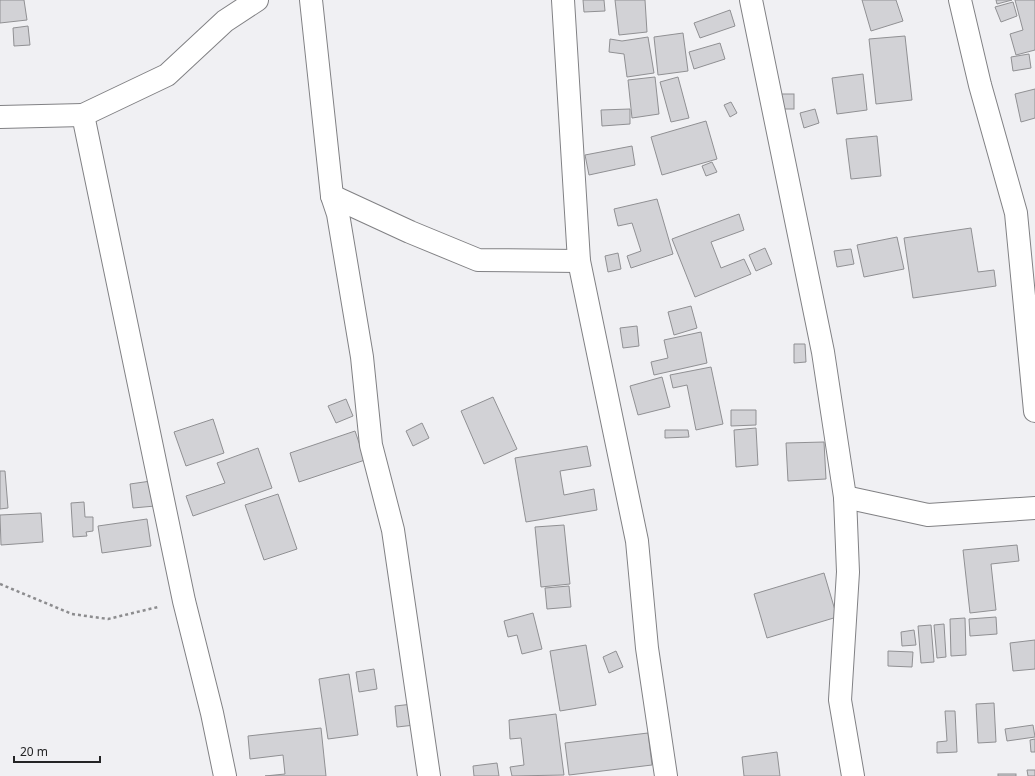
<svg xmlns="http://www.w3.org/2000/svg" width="1035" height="776" font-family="'Noto Sans',sans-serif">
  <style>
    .building { fill: #d2d2d6; stroke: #909093 }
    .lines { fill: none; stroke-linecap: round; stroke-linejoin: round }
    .street-casing { stroke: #818184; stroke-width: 24 }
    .path { stroke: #8c8c8e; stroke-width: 2.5; stroke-dasharray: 3 3; stroke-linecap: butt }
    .street { stroke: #fff; stroke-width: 22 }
  </style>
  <rect width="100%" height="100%" fill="#f0f0f3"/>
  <!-- building -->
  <g class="building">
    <polygon points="0,0 24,0 27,20 0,23"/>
    <polygon points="583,0 604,0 605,11 584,12"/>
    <polygon points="615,0 645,0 647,32 619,35"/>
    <polygon points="862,0 896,0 903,21 871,31"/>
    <polygon points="996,0 1012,0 997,4"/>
    <polygon points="1015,0 1035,0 1035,50 1016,55 1010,34 1023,30"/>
    <polygon points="1013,2 1017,16 1001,22 995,7"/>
    <polygon points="730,10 735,26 700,38 694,23"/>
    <polygon points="28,26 30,45 14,46 13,28"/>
    <polygon points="683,33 688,71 658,75 654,37"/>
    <polygon points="905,36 912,100 876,104 869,39"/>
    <polygon points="648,37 654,73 627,77 624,54 609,52 610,39 622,41"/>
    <polygon points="720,43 725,59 694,69 689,52"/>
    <polygon points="1029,54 1031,68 1013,71 1011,57"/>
    <polygon points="863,74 867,110 837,114 832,78"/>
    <polygon points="655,77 659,114 632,118 628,80"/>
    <polygon points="678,77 689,118 671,122 660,82"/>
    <polygon points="1035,89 1035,118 1021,122 1015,94"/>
    <rect x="781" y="94" width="13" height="15"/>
    <polygon points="731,102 737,113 730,117 724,105"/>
    <polygon points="630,109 630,124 602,126 601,110"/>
    <polygon points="815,109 819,123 804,128 800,113"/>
    <polygon points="706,121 717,159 662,175 651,137"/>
    <polygon points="877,136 881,176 851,179 846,139"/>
    <polygon points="632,146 635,165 589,175 585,155"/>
    <polygon points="712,162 717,172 706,176 702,166"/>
    <polygon points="657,199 673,254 631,268 627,256 641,251 632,223 618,226 614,209"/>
    <polygon points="739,214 744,230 711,242 721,268 744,259 751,274 695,297 672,239"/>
    <polygon points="971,228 978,272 994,270 996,286 913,298 904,238"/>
    <polygon points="897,237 904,269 864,277 857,245"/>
    <polygon points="765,248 772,264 756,271 749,255"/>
    <polygon points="851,249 854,264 837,267 834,251"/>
    <polygon points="618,253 621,269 608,272 605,256"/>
    <polygon points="691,306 697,328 674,335 668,312"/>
    <polygon points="637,326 639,346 623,348 620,328"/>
    <polygon points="701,332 707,363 654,375 651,362 668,358 664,340"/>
    <polygon points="794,344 805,344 806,362 794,363"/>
    <polygon points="711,367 723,424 696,430 687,385 673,388 670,375"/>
    <polygon points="662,377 670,407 638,415 630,386"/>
    <polygon points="493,397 517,449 484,464 461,411"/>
    <polygon points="346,399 353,416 336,423 328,406"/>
    <polygon points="731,410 756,410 756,425 731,426"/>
    <polygon points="213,419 224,453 186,466 174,432"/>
    <polygon points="422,423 429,438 413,446 406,431"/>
    <polygon points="756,428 758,465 736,467 734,430"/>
    <polygon points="665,430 688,430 689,437 665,438"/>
    <polygon points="355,431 365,460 299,482 290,453"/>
    <polygon points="824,442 826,479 788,481 786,443"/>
    <polygon points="587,446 591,466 560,471 564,495 594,489 597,510 526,522 515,458"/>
    <polygon points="258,448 272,488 193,516 186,496 225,483 217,463"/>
    <polygon points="0,471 5,471 8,508 0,509"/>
    <polygon points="151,481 155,506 133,508 130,484"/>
    <polygon points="278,494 297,549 264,560 245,505"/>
    <polygon points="84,502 85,517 93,517 93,531 86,532 87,536 73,537 71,503"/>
    <polygon points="41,513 43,542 1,545 0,515"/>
    <polygon points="147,519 151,546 102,553 98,526"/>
    <polygon points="564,525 570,584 541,587 535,527"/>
    <polygon points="1017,545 1019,561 991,564 996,610 970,613 963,550"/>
    <polygon points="824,573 837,617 767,638 754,594"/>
    <polygon points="569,586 571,607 547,609 545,588"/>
    <polygon points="533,613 542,649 522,654 517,635 508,637 504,621"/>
    <polygon points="996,617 997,634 970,636 969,619"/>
    <polygon points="965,618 966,655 951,656 950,619"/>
    <polygon points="944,624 946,657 937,658 934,625"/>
    <polygon points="931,625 934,662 921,663 918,626"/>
    <polygon points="914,630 916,645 902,646 901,632"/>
    <polygon points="1035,640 1035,669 1013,671 1010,643"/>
    <polygon points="586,645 596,705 560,711 550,651"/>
    <polygon points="616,651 623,667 609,673 603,657"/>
    <polygon points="888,651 913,652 912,667 888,666"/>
    <polygon points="374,669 377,689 359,692 356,672"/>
    <polygon points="349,674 358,735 328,739 319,679"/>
    <polygon points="994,703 996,742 978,743 976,704"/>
    <polygon points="413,704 415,725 397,727 395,706"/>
    <polygon points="945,711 955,711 957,752 937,753 937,742 947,741"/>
    <polygon points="556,714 564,775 512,776 510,767 524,765 521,738 510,739 509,720"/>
    <polygon points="1033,725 1035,737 1007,741 1005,729"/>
    <polygon points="321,728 326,776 265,776 285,774 283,755 250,759 248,736"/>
    <polygon points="648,733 652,765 569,775 565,743"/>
    <polygon points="1035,739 1035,752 1031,752 1030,740"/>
    <polygon points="777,752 780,776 744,776 742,757"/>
    <polygon points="497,763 499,776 474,776 473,766"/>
    <polygon points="1027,770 1035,770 1035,776 1028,776"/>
    <rect x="998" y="774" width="18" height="2"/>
  </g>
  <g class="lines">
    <defs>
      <g id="street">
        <polyline points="311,0 332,196 338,214 362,357 371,445 393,530 429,776"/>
        <polyline points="563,0 579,261 637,541 647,648 666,776"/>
        <polyline points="751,0 823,352 845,497 848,572 840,700 853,776"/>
        <polyline points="960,0 980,85 1016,213 1035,411"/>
        <polyline points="83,115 167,75 225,21 257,0"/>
        <polyline points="0,117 83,115 184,601 212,713 225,776"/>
        <polyline points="332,196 410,232 478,260 579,261"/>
        <polyline points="845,497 928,515 1035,508"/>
      </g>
    </defs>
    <!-- street casing -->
    <use href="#street" class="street-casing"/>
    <!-- path -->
    <polyline class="path" points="0,584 72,614 108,619 158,607"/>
    <!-- street -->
    <use href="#street" class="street"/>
  </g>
  <!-- scale -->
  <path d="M14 756v6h86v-6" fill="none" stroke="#242425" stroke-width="2"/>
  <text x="20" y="756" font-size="12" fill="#242425" stroke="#f0f0f3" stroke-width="3" paint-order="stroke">20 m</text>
</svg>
